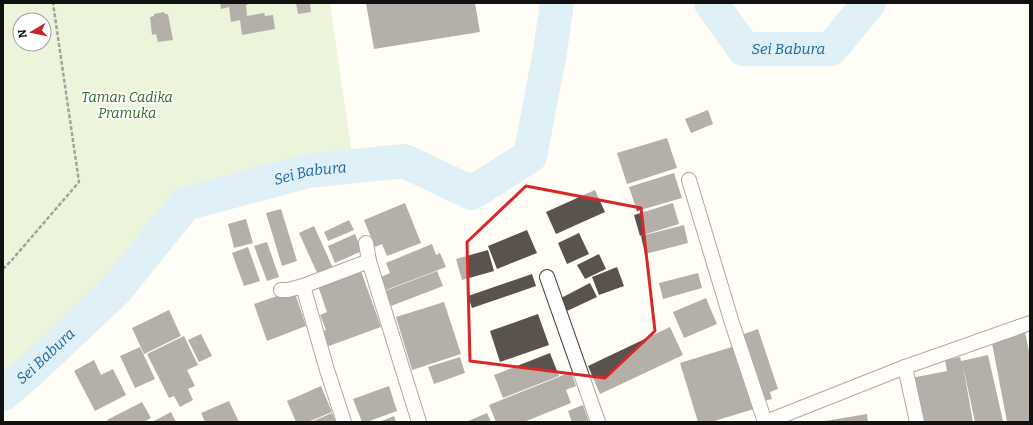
<svg xmlns="http://www.w3.org/2000/svg" width="1033" height="425" font-family="Bitter,serif">
  <style>
    .green { fill: #d5ebbd; fill-rule: evenodd }
    .lines { fill: none; stroke-linecap: round; stroke-linejoin: round }
    .river { stroke: #b9e0f7; stroke-width: 34 }
    .building { fill: #5a524d }
    .minor-casing { stroke: #444; stroke-width: 16 }
    .path { stroke: #333; stroke-width: 2.5; stroke-dasharray: 4 2; stroke-linecap: butt }
    .minor { stroke: #fff; stroke-width: 14 }
    .marked { fill: none; stroke: #d62828; stroke-width: 3; stroke-linejoin: round }
    .labels { text-anchor: middle; dominant-baseline: central; stroke-width: 4; stroke-linejoin: round; paint-order: stroke }
    .park-label { font-size: 14px; font-style: italic; fill: #2f6b1f; stroke: #fff }
    .water-label { font-size: 15px; font-style: italic; fill: #1768a6; stroke: #fff }
  </style>
  <rect width="100%" height="100%" fill="#fffdf5"/>
  <!-- green -->
  <path class="green" d="M3,3H330L352,155L244,177L177,194L82,305L21,365L3,380ZM20,20H44V44H20Z"/>
  <g class="lines">
    <!-- river -->
    <g class="river">
      <path id="s1" d="M711,3L744,49H831L869,3"/>
      <path id="s2" d="M3,394L28,373L116,290L185,204L308,171L404,161L472,193L530,156L550,52L557,3"/>
    </g>
  </g>
  <!-- building -->
  <g class="building">
    <polygon points="220,3 251,3 246,5 247,16 264,13 265,16 273,15 275,29 242,35 240,20 231,22 229,7 221,9"/>
    <polygon points="296,3 310,3 311,12 298,14"/>
    <polygon points="366,3 475,3 480,32 374,49"/>
    <polygon points="164,12 165,14 168,14 173,40 158,42 156,34 152,35 150,17 154,16 154,14"/>
    <polygon points="708,110 713,124 691,133 685,119"/>
    <polygon points="667,138 677,168 627,184 617,153"/>
    <polygon points="674,173 682,198 637,211 629,187"/>
    <polygon points="595,190 605,212 556,234 546,212"/>
    <polygon points="405,203 421,243 387,256 382,244 375,247 364,220"/>
    <polygon points="673,203 679,224 640,236 634,215"/>
    <polygon points="281,209 297,261 282,266 266,213"/>
    <polygon points="246,219 253,243 234,248 228,224"/>
    <polygon points="349,220 354,230 328,241 324,232"/>
    <polygon points="684,225 688,243 645,254 641,236"/>
    <polygon points="314,226 333,268 318,275 299,233"/>
    <polygon points="527,230 537,253 497,269 488,246"/>
    <polygon points="579,233 589,254 567,264 558,243"/>
    <polygon points="355,234 362,251 335,263 328,246"/>
    <polygon points="267,242 279,277 267,281 254,246"/>
    <polygon points="432,244 436,255 440,253 446,267 386,290 381,277 390,273 386,263"/>
    <polygon points="248,247 260,281 244,286 232,253"/>
    <polygon points="488,250 494,271 462,280 456,259"/>
    <polygon points="599,254 606,269 585,279 577,265"/>
    <polygon points="617,267 624,286 599,295 592,277"/>
    <polygon points="361,271 381,327 326,347 321,332 326,330 320,315 327,312 318,286"/>
    <polygon points="437,271 443,286 391,306 385,291"/>
    <polygon points="698,273 702,288 663,299 659,283"/>
    <polygon points="532,274 536,286 472,308 468,296"/>
    <polygon points="590,283 597,297 567,311 561,298"/>
    <polygon points="294,290 306,326 267,341 254,304"/>
    <polygon points="706,298 717,324 684,338 673,312"/>
    <polygon points="444,302 461,354 412,370 396,317"/>
    <polygon points="169,310 181,336 144,354 132,328"/>
    <polygon points="538,314 549,345 500,362 490,331"/>
    <polygon points="670,327 683,355 600,394 588,366"/>
    <polygon points="758,329 778,389 770,392 772,399 760,402 738,336"/>
    <polygon points="1025,332 1030,356 1030,422 1007,422 991,338"/>
    <polygon points="201,334 212,356 199,362 188,340"/>
    <polygon points="184,336 198,365 187,370 195,386 188,389 193,400 180,407 174,396 169,398 147,354"/>
    <polygon points="735,346 754,409 711,422 698,422 680,363"/>
    <polygon points="140,347 155,379 135,388 120,356"/>
    <polygon points="550,353 559,376 503,398 494,375"/>
    <polygon points="988,355 1003,421 975,422 963,366 973,422 920,422 911,378 947,371 945,360 960,357 961,361"/>
    <polygon points="460,357 465,373 434,384 428,367"/>
    <polygon points="94,360 101,375 113,369 126,395 95,411 74,371"/>
    <polygon points="571,372 576,386 566,390 571,403 524,422 496,422 489,405"/>
    <polygon points="321,386 332,412 308,422 296,422 287,401"/>
    <polygon points="389,386 397,411 367,422 362,422 353,399"/>
    <polygon points="229,401 239,422 205,422 201,413"/>
    <polygon points="142,402 151,418 144,422 108,422 107,420"/>
    <polygon points="583,405 589,422 572,422 568,411"/>
    <polygon points="171,412 176,422 152,422"/>
    <polygon points="332,413 336,422 311,422"/>
    <polygon points="487,413 491,422 466,422"/>
    <polygon points="867,414 868,422 825,422 825,421"/>
    <polygon points="394,416 396,422 379,422"/>
  </g>
  <g class="lines">
    <defs>
      <g id="minor">
        <polyline points="689,180 732,323 765,422"/>
        <polyline points="366,243 369,261 419,422"/>
        <polyline points="547,277 598,422"/>
        <polyline points="303,286 369,261"/>
        <polyline points="281,290 288,290 303,286 327,370 344,422"/>
        <polyline points="905,367 917,422"/>
        <polyline points="766,422 905,367 1030,323"/>
      </g>
    </defs>
    <!-- minor casing -->
    <use href="#minor" class="minor-casing"/>
    <!-- path -->
    <polyline class="path" points="3,269 11,261 79,182 53,3"/>
    <!-- minor -->
    <use href="#minor" class="minor"/>
  </g>
  <!-- marked area -->
  <path d="M0 0H1033V425H0ZM526,186L641,208L655,331L605,378L470,361L467,242Z" fill="#fffdf5" fill-opacity=".55" fill-rule="evenodd"/>
  <path class="marked" d="M526,186L641,208L655,331L605,378L470,361L467,242Z"/>
  <g class="labels">
    <!-- park labels -->
    <g class="park-label">
      <text x="127" y="97">Taman Cadika<tspan x="127" dy="16">Pramuka</tspan></text>
    </g>
    <!-- water labels -->
    <g class="water-label">
      <text stroke="none"><textPath href="#s1" startOffset="101">Sei Babura</textPath></text>
      <text stroke="none"><textPath href="#s2" startOffset="393">Sei Babura</textPath></text>
      <text stroke="none"><textPath href="#s2" startOffset="57">Sei Babura</textPath></text>
    </g>
  </g>
  <!-- border -->
  <rect width="1033" height="425" fill="none" stroke="#111111" stroke-width="8"/>
  <!-- north arrow -->
  <g transform="translate(32 32) rotate(261)"><circle r="19" fill="#ffffff" stroke="#a0a0a0"/>
  <path d="M0-3L7 15L0 10L-7 15Z" fill="#c4262e"/>
  <text y="-6" font-size="11" font-weight="bold" text-anchor="middle" fill="#111111">N</text>
  </g>
</svg>
